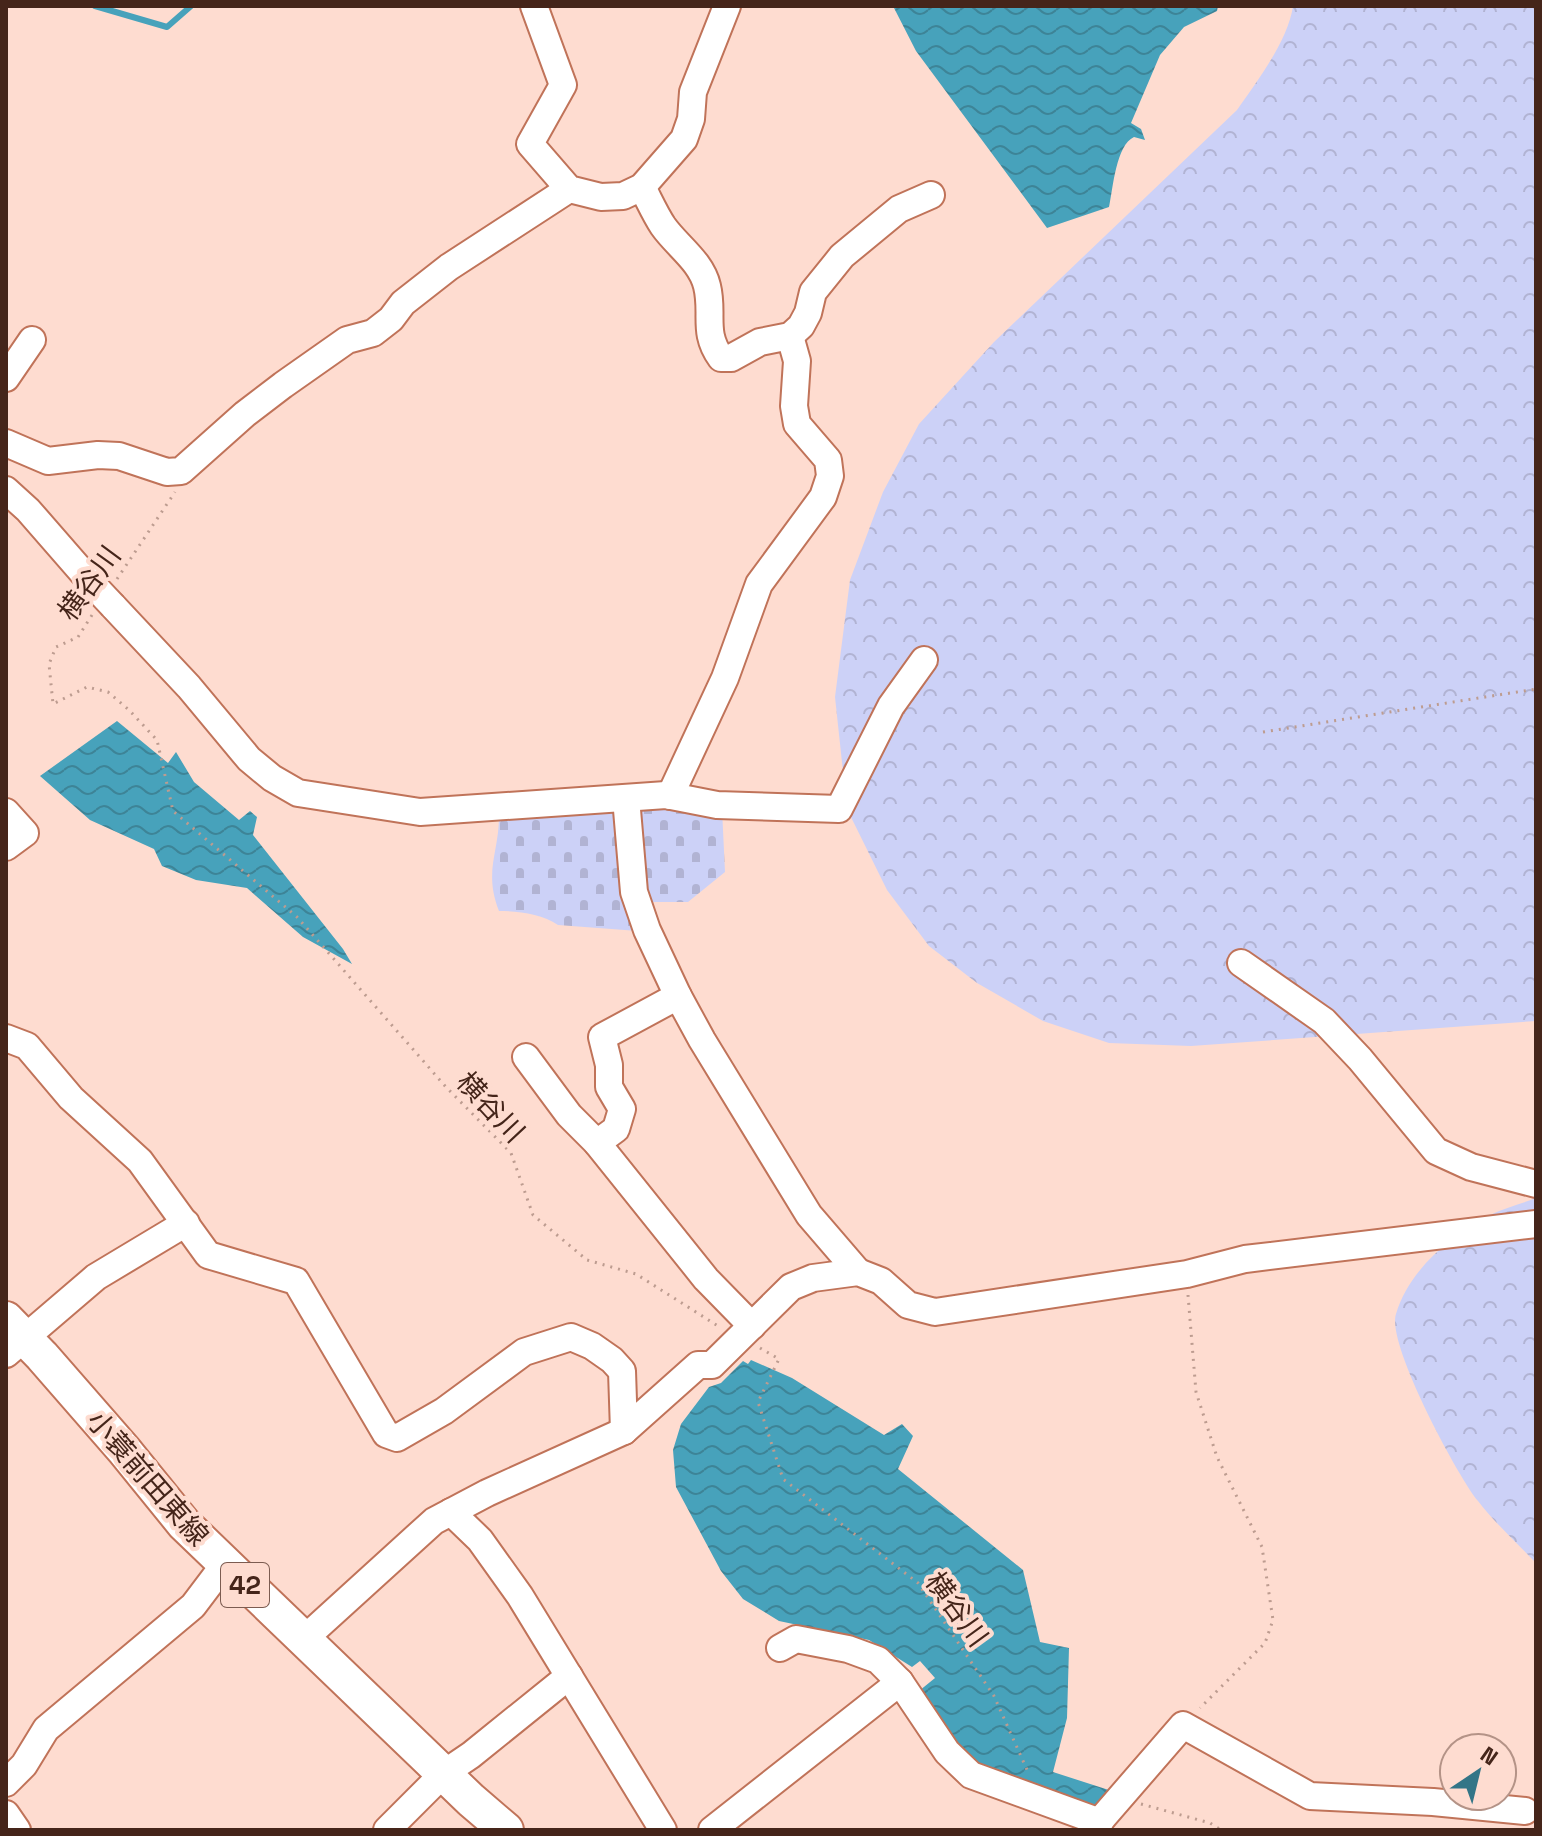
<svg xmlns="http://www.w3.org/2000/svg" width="1542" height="1836" font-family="'Space Grotesk','Noto Sans JP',sans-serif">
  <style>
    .forest { fill: url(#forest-crowns) }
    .cemetery { fill: url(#cemetery-stones) }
    .water { fill: url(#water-waves) }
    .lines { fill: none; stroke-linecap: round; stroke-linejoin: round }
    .stream { stroke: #47a2bb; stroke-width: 6 }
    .minor-casing { stroke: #c07359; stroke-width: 30 }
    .major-casing { stroke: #c07359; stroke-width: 38 }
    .path { stroke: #bd9c90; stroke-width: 3; stroke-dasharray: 2 6; stroke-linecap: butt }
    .minor { stroke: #fff; stroke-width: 26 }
    .major { stroke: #fff; stroke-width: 34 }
    .minor-bridge-casing { stroke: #c07359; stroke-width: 30; stroke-linecap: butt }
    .minor-bridge { stroke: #fff; stroke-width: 26 }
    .labels { text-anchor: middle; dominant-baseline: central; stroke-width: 8; stroke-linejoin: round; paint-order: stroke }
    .shield { fill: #fedcd0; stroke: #7c5c51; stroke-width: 2 }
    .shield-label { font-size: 26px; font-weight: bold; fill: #45251a }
    .street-label { font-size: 28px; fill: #45251a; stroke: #fedcd0 }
  </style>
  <defs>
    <pattern id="forest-crowns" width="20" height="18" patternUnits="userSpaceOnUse" patternTransform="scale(2)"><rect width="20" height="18" fill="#ccd1f7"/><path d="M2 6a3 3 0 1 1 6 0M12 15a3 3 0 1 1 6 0" fill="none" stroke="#b1b3d3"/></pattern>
    <pattern id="cemetery-stones" width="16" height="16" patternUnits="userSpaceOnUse" patternTransform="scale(2)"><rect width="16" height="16" fill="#ccd1f7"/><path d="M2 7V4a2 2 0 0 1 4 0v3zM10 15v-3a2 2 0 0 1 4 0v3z" fill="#b1b3d3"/></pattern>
    <pattern id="water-waves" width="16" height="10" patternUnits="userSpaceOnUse" patternTransform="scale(2)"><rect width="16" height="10" fill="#47a2bb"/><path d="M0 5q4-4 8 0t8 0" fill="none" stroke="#3d8497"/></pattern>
  </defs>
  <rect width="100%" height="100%" fill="#fedcd0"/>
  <!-- forest -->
  <g class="forest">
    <path d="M1293,6H1536V1021L1191,1046L1109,1043L1043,1021L977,983L929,946L887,890L847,809L835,697L850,580L883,492L919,424L994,342L1237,110C1257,81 1288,41 1293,6Z"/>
    <path d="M1536,1198V1563C1517,1543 1495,1523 1478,1501C1457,1475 1386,1343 1396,1314C1409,1270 1451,1235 1490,1215C1504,1208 1521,1204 1536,1198Z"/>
  </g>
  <!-- cemetery -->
  <path class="cemetery" d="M621,803L722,809L725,872L688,902H630L638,931L558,925C542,914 519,911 499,911C483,870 500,852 499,812Z"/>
  <!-- water -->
  <g class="water">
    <path d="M893,6H1218L1217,11L1184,27L1160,55L1131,123L1141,129L1145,140L1134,137C1116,145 1113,188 1109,207L1047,228L916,51Z"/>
    <polygon points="117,721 168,763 176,752 194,782 239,820 250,811 257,817 253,835 343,949 352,964 303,937 247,888 196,880 162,866 154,849 90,820 40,776"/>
    <polygon points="751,1360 792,1378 884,1435 902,1424 913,1436 898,1469 1023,1570 1040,1642 1069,1648 1067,1718 1053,1772 1115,1792 1107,1806 1082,1809 975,1770 919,1691 935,1678 920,1661 912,1667 869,1640 779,1621 743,1599 721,1571 676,1487 673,1450 681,1424 709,1387 721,1383 743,1361 748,1364"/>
  </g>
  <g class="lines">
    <!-- stream -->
    <polyline class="stream" points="95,6 167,27 191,6"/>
    <defs>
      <g id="minor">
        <polyline points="534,6 563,85 530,144 569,189 601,197 623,196 642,187 684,139 691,119 693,92 727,6"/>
        <path d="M642,187C649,200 655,214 663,226C677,246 701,261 707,286C714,314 702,332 721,358H731L760,342L790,336L801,326L808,313L813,292L842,256L899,209L931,195"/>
        <polyline points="6,378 32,340"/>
        <polyline points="6,443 48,461 98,455 119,456 167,472 181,471 245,414 283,385 347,340 373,333 391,319 403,303 449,267 569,189"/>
        <polyline points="6,490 28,510 96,588"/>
        <polyline points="113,606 189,687 249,759 272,778 298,793 420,812 666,795 717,805 839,809 891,706 924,660"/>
        <polyline points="670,796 725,678 759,584 823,497 830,476 828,460 797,424 794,406 797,361 790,336"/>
        <polyline points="626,798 634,892 647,930 678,996 702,1040 809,1215 858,1272"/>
        <polyline points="6,812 25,833 6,847"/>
        <polyline points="1241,963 1324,1021 1360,1059 1436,1151 1471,1167 1536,1184"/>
        <polyline points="6,1038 27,1046 71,1098 140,1161 208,1255 296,1281 386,1434 397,1438 444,1411 524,1352 571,1337 592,1346 612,1360 622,1371 624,1431"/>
        <polyline points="526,1057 569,1115 597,1143 706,1279 752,1326"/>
        <polyline points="597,1143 616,1129 622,1109 609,1087 609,1065 602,1037 678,996"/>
        <polyline points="6,1354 96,1277 186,1223"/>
        <polyline points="451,1512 480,1540 520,1596 663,1830"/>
        <polyline points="303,1640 434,1521 487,1493 624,1431 698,1365 712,1365 791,1287 813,1278 858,1272 881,1281 908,1305 935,1312 1187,1274 1245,1259 1536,1224"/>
        <polyline points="780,1648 796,1639 848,1649 878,1660 900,1682 947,1752 971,1775 1100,1822"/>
        <polyline points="6,1783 24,1765 46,1729 193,1606 224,1565"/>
        <polyline points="6,1814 17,1830"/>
        <polyline points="387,1830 443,1774 471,1755 569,1676"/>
        <polyline points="712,1830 900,1682"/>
        <polyline points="1092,1830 1183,1725 1310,1796 1433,1802 1525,1811"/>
      </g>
      <polyline id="major" points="6,1319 42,1356 124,1450 184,1524 471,1800 506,1830"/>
    </defs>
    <!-- minor casing -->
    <use href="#minor" class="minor-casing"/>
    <!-- major casing -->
    <use href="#major" class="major-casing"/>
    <!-- path -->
    <g class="path">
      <polyline points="117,579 175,492"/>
      <polyline points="92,615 78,637 56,647 49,664 53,704 87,687 108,692 129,710 157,740 173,811 297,917 446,1087 511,1153 533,1215 587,1260 636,1274 718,1326"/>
      <polyline points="1263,732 1536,689"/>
      <polyline points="1188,1295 1196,1392 1217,1457 1262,1547 1273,1620 1265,1643 1200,1708"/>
      <polyline points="760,1348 779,1359 758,1402 783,1479 918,1583 994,1696 1028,1772"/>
      <polyline points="1141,1804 1210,1823 1221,1830"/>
    </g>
    <!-- minor -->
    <use href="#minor" class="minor"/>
    <!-- major -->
    <use href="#major" class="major"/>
    <defs>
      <polyline id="minor-bridge" points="96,588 113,606"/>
    </defs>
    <!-- minor-bridge casing -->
    <use href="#minor-bridge" class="minor-bridge-casing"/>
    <!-- minor-bridge -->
    <use href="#minor-bridge" class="minor-bridge"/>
  </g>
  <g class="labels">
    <!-- shield labels -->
    <rect class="shield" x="221" y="1563" width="48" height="44" rx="6"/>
    <g class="shield-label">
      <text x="245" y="1585">42</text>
    </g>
    <!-- street labels -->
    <g class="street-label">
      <text transform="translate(89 583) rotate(-54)">横谷川</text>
      <text transform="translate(491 1107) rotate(47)">横谷川</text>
      <text transform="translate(148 1478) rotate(49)">小蓑前田東線</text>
      <text transform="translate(957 1609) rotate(54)">横谷川</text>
    </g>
  </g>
  <!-- border -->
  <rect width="1542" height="1836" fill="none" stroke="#45251a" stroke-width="16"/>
  <!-- north arrow -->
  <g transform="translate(1478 1772) rotate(35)"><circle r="38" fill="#fedcd0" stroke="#b49387" stroke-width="2"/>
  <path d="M0-6L14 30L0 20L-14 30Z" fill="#337587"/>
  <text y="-12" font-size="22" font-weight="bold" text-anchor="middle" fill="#45251a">N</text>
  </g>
</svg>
